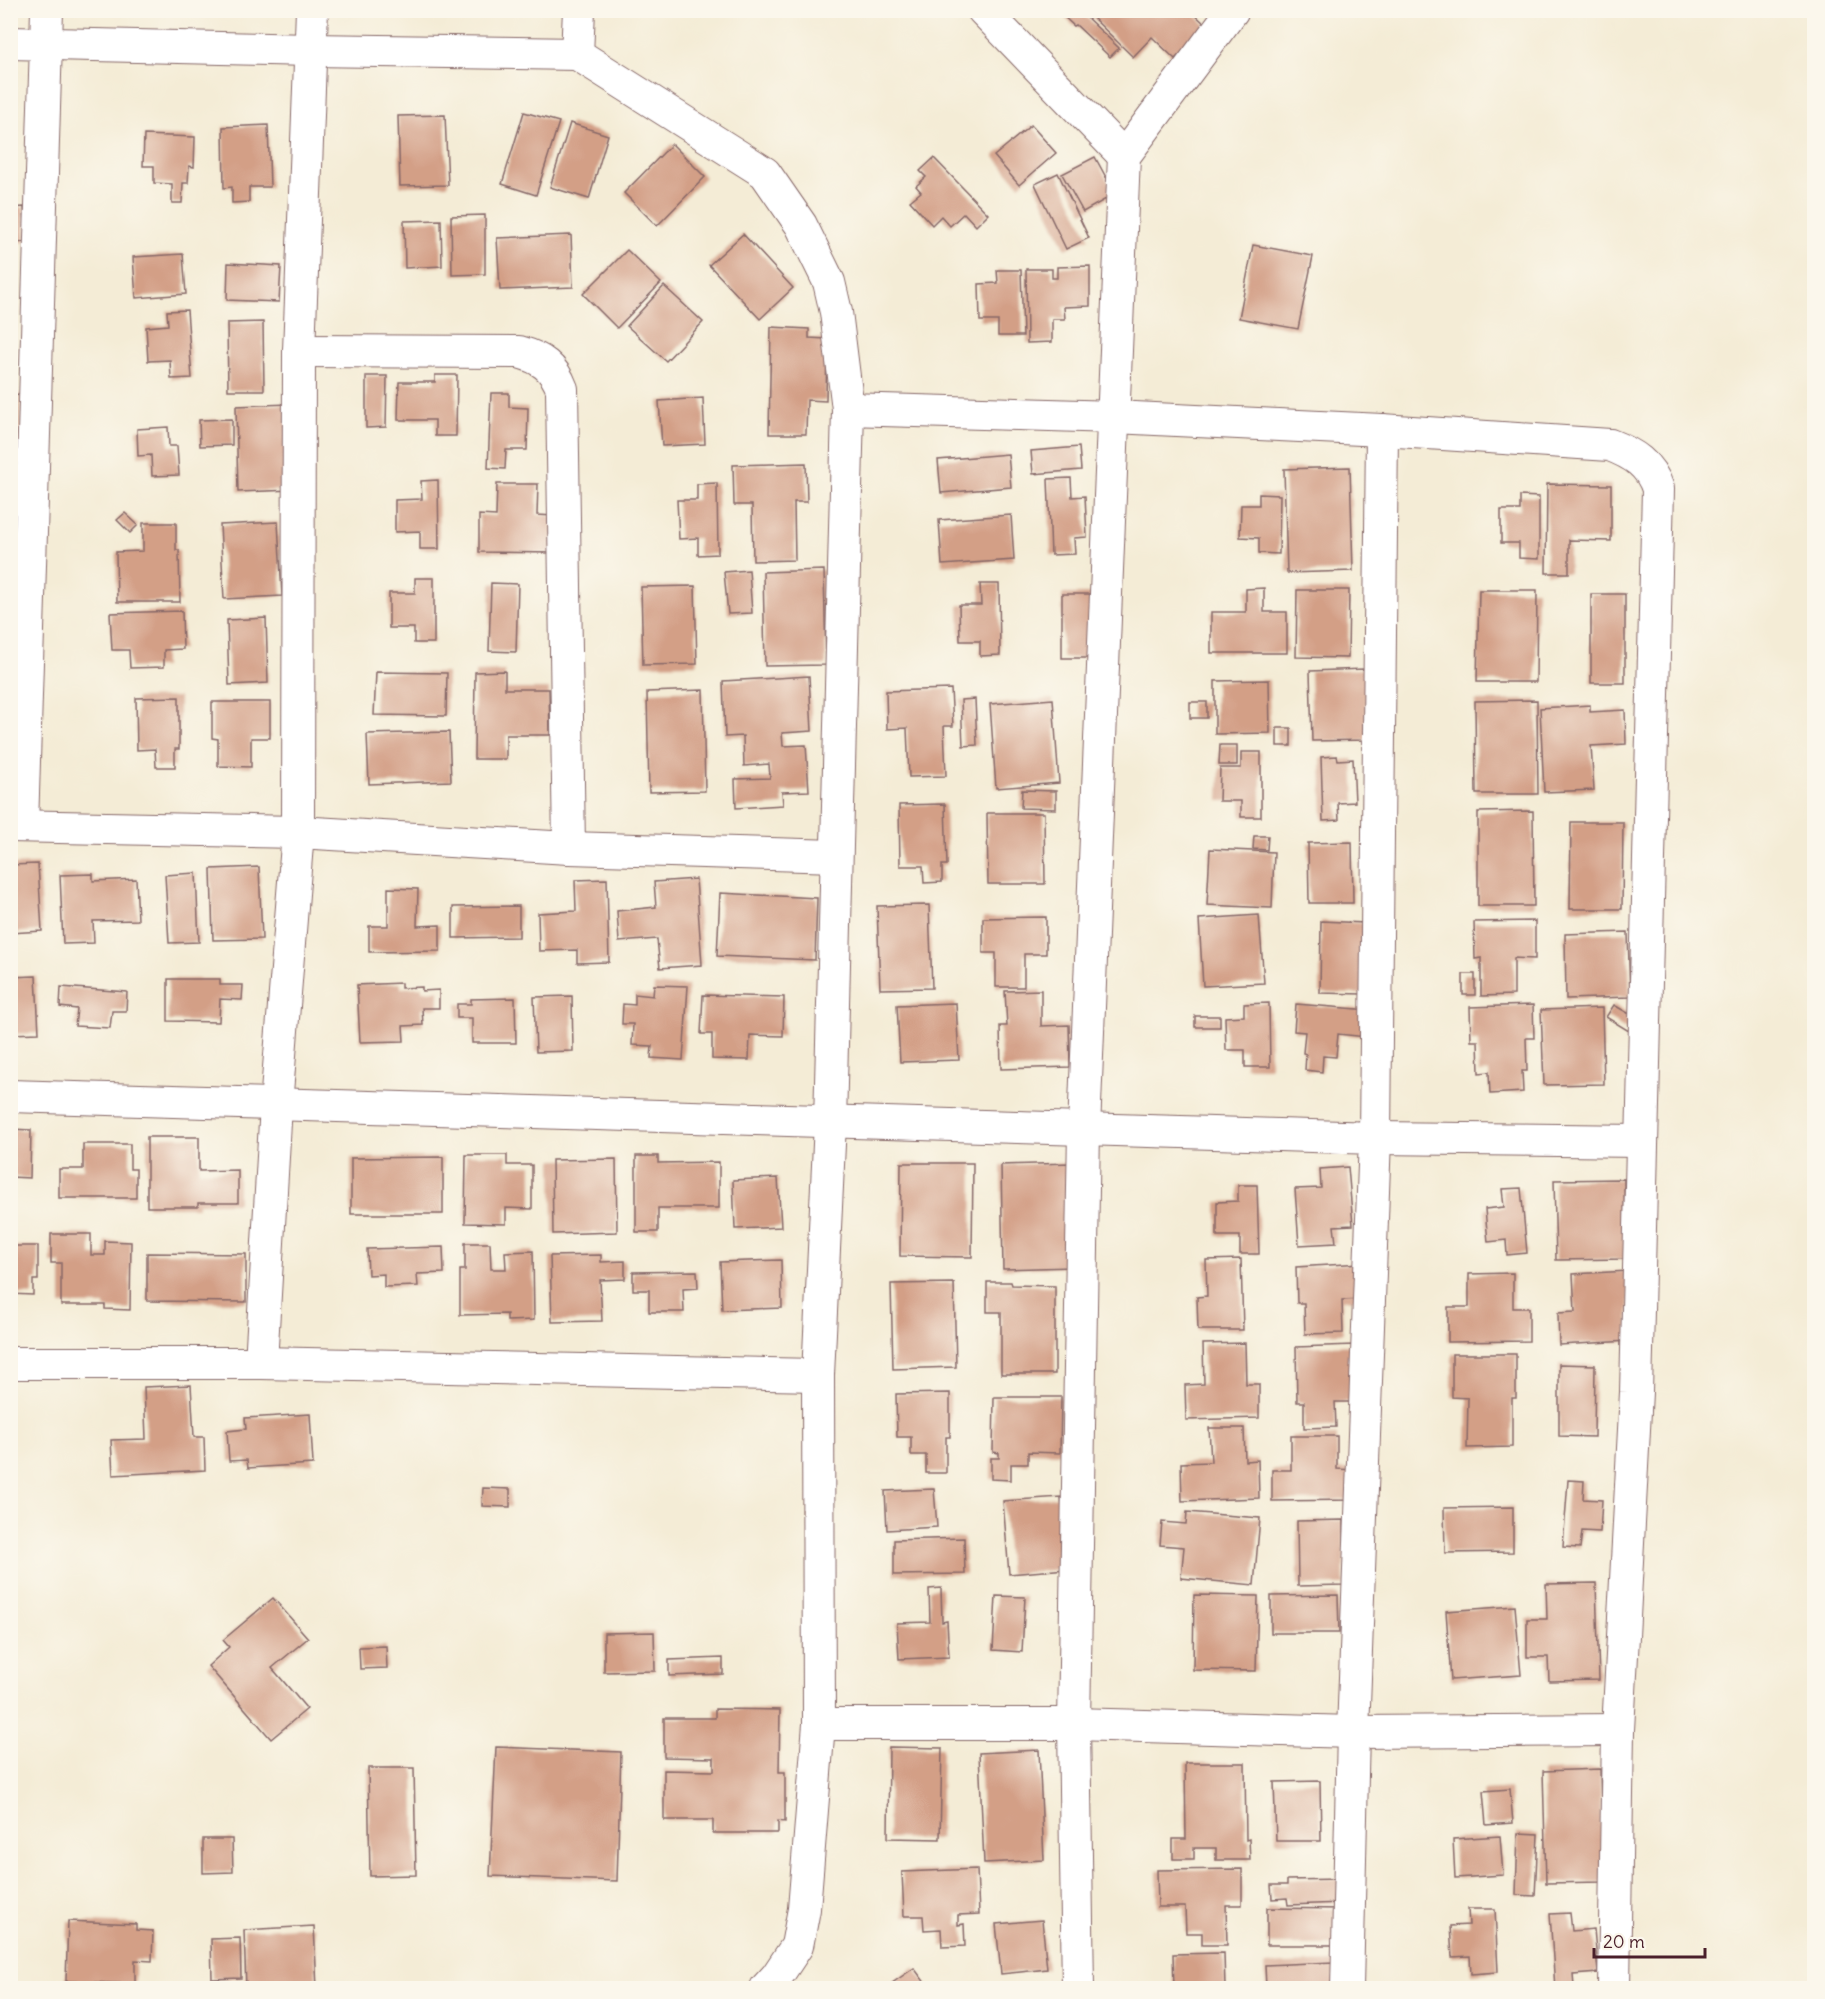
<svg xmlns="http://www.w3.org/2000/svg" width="1825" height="1999" font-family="Delius,sans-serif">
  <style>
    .building { fill: #d39f86 }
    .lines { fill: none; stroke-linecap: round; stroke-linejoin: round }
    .minor-casing { stroke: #866767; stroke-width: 34 }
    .minor { stroke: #fff; stroke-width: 32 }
  </style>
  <rect width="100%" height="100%" fill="#fbf7ec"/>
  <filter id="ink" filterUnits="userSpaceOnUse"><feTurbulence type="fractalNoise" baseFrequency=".0167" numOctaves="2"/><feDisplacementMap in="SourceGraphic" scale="12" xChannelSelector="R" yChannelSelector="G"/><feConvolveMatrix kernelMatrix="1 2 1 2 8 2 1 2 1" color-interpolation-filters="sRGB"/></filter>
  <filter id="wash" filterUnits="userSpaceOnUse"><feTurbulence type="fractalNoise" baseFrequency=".008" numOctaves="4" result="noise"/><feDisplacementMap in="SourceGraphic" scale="24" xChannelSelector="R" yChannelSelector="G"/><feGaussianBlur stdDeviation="1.35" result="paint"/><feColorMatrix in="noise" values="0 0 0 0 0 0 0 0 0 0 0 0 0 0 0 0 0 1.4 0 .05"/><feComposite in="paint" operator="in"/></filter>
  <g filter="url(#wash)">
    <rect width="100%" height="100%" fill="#f4ecd6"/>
    <g id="blocks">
      <!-- building -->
      <g class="building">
        <polygon points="1065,10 1089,10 1084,15 1119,48 1110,57 1076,25 1074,26 1061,14"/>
        <polygon points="1094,10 1190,10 1207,26 1175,59 1152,37 1133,57 1090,15"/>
        <polygon points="524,112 559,122 536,195 502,184"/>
        <polygon points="445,115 448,185 400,186 398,116"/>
        <polygon points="570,123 608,135 589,199 550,187"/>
        <polygon points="268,125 270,187 249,187 249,202 232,203 232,187 224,188 223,127"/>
        <polygon points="1031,125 1056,153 1019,185 994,156"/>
        <polygon points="144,135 195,137 194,167 189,166 188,183 183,183 182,203 172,203 172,184 154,183 154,166 143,166"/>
        <polygon points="672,144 705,177 657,226 624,193"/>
        <polygon points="1095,157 1115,194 1083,212 1062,174"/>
        <polygon points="934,158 988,214 976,226 964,213 950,226 941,216 932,225 910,201 921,192 916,186 926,177 920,171"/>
        <polygon points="1058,173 1089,238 1066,249 1035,184"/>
        <polygon points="24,207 26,242 10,243 10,208"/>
        <polygon points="485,215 485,274 452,275 451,216"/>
        <polygon points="441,220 442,266 405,268 404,221"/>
        <polygon points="743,234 793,288 760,319 709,265"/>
        <polygon points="571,235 573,287 500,290 497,238"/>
        <polygon points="1253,245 1313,256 1298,329 1239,318"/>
        <polygon points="627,250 661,283 617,328 583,294"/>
        <polygon points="183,254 186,294 136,298 133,257"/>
        <polygon points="228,263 281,266 279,302 227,300"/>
        <polygon points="1090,266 1090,306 1064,307 1065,319 1052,319 1052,342 1027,343 1026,269 1052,269 1052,278 1057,278 1057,267"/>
        <polygon points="997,270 1021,270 1023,336 998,336 998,321 980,321 979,284 998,283"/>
        <polygon points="664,286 703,322 666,361 627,326"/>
        <polygon points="187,310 192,378 171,379 170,360 148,361 146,327 168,325 167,311"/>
        <polygon points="263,322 264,390 228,390 227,323"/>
        <polygon points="771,327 809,329 809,338 827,339 826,401 807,400 806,434 769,434"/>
        <polygon points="435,375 457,375 456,436 435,436 435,420 398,420 399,382 435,382"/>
        <polygon points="366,376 387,376 386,427 366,428"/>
        <polygon points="491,393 509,393 509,407 528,408 527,450 506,450 505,469 488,468"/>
        <polygon points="20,394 22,467 10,467 10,395"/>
        <polygon points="703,398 705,444 662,446 659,401"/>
        <polygon points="291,404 293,490 238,492 236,406"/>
        <polygon points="232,419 232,445 200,446 199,420"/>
        <polygon points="168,427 169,446 177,446 179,475 152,476 151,455 138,456 137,429"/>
        <polygon points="1079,447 1081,470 1033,474 1031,451"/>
        <polygon points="1008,454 1011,487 941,493 938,460"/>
        <polygon points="806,463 807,502 794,502 795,560 753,561 752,505 734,505 733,465"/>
        <polygon points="1350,467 1353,571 1287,573 1284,469"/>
        <polygon points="1071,478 1072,497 1085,496 1087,537 1074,538 1075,554 1051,555 1048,479"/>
        <polygon points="438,480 439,549 420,549 420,531 395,532 395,500 422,499 421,481"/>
        <polygon points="717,483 718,554 698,555 698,538 679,539 677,500 697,500 697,484"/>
        <polygon points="497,484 538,484 537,515 554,516 553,553 479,552 479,515 496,516"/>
        <polygon points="1547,484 1611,485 1611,541 1569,540 1569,573 1546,573"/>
        <polygon points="1259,494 1280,495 1279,554 1259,553 1259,538 1240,537 1241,505 1259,505"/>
        <polygon points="18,496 19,518 10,518 10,497"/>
        <polygon points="1520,496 1539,497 1539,559 1519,558 1519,543 1501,543 1501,510 1520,510"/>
        <polygon points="125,513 138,525 130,533 117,520"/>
        <polygon points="1011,515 1014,560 942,565 939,520"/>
        <polygon points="278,522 282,596 224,599 220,525"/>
        <polygon points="143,523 176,523 176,550 179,550 180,602 117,602 116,552 143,551"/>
        <polygon points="749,570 752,613 728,614 724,572"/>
        <polygon points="824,570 826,665 765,666 763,572"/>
        <polygon points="415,578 434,578 434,643 414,643 414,628 389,628 389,593 415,593"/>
        <polygon points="491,583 518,584 516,652 489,651"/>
        <polygon points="980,584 999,584 1000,655 980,656 980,641 960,641 959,605 981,605"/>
        <polygon points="695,586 697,664 643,665 641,587"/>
        <polygon points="1264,588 1264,612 1287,612 1287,653 1211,653 1211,612 1246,612 1246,589"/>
        <polygon points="1297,590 1349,590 1348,658 1296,657"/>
        <polygon points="1479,590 1537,590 1536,682 1477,682"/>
        <rect x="1062" y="594" width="34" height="64"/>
        <rect x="1591" y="594" width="34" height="89"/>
        <polygon points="182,611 183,649 164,650 164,667 130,668 129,650 112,650 110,613"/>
        <polygon points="266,618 268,683 229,685 227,620"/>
        <polygon points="1365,669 1367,740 1312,741 1310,671"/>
        <polygon points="505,671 505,689 549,689 550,735 506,735 506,759 474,759 475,672"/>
        <polygon points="376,672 447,673 446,716 374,715"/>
        <polygon points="809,676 812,731 782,733 783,746 806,745 809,791 782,792 783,805 736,808 735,779 770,778 769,764 744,766 743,736 725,737 723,681"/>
        <polygon points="1269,680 1270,733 1215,734 1215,681"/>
        <polygon points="951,689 953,726 944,726 946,776 909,777 907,728 887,729 886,691"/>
        <polygon points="703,690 705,791 649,792 647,692"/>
        <polygon points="179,697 179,749 175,749 175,767 156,767 155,749 137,750 136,698"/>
        <polygon points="975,699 977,745 963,746 961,700"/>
        <polygon points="1053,699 1059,783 996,788 990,704"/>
        <polygon points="1537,700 1538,794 1476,794 1475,701"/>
        <polygon points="212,702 270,702 270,738 251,738 251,767 218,766 218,739 212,738"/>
        <rect x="1190" y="702" width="17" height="16"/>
        <polygon points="1590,705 1590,712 1625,710 1626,744 1591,746 1594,790 1544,792 1540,708"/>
        <rect x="1277" y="728" width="14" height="18"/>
        <polygon points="449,732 451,781 369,784 367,734"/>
        <polygon points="1220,745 1237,745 1237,765 1219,765"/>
        <polygon points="1241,752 1261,752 1261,817 1241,817 1241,801 1219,801 1220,768 1241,768"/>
        <polygon points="1337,756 1338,760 1353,759 1355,802 1338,803 1339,820 1323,821 1321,757"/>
        <polygon points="1022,790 1056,791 1056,809 1021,808"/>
        <polygon points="945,804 947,865 942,865 942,882 924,883 923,866 900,866 899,805"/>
        <polygon points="1533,811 1534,906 1478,906 1478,812"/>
        <polygon points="987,813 1044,813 1045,884 988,884"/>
        <polygon points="1571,822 1623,822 1622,909 1570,909"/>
        <polygon points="1254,836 1268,836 1267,850 1253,849"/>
        <polygon points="1352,842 1353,903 1309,903 1308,843"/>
        <polygon points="1210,849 1274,852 1272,908 1207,905"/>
        <polygon points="38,864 42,931 10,933 10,865"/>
        <polygon points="259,867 262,939 213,940 211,869"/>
        <polygon points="196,873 199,942 169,943 165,875"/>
        <polygon points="93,874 93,881 136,879 138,920 93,921 94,943 63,944 60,875"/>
        <polygon points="607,879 609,962 577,963 577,950 539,951 538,913 576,911 575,880"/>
        <polygon points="696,879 702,965 660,968 657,939 619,942 617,911 656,907 654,882"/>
        <polygon points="388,888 418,889 417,926 440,925 440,951 369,952 369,926 388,926"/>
        <polygon points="720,893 817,898 815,960 717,956"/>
        <polygon points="929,905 932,988 880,989 877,906"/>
        <polygon points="519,906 519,937 453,938 453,907"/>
        <polygon points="1259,915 1264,983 1203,986 1199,919"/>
        <polygon points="1046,917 1046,954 1024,954 1024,987 996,987 996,953 983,953 983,918"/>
        <polygon points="1321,921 1365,923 1363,994 1320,993"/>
        <polygon points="1535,921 1535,959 1514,958 1514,995 1481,996 1481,958 1475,959 1474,922"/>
        <polygon points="1628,932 1630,997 1566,999 1565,934"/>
        <rect x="1463" y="974" width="12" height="21"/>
        <polygon points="36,976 39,1033 10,1034 10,977"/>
        <polygon points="168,979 220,979 220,985 243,985 242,1000 220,999 219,1022 168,1021"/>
        <polygon points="401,983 401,988 422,987 422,991 439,990 439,1008 422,1008 423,1025 403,1026 404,1041 360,1042 357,985"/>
        <polygon points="654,985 688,986 683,1060 651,1058 652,1046 632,1045 633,1024 622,1024 623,1004 635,1005 635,994 653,996"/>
        <polygon points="61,987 127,992 126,1011 112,1011 110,1028 75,1026 77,1009 60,1007"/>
        <polygon points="1041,990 1041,1026 1069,1025 1070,1067 1001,1069 1000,1026 1007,1026 1005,991"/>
        <polygon points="703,995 784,997 783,1036 750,1035 749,1060 712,1059 712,1034 701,1034"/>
        <polygon points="572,996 573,1051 536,1052 534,997"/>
        <polygon points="515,998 516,1043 472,1043 472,1018 457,1018 457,1004 471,1004 471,999"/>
        <polygon points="956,1003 959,1060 900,1062 897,1005"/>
        <polygon points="1269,1003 1270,1067 1245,1067 1245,1050 1226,1050 1225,1017 1244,1016 1244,1004"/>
        <polygon points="1296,1004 1369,1010 1367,1037 1338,1034 1336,1057 1323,1056 1322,1072 1305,1070 1306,1054 1303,1053 1305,1032 1294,1031"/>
        <polygon points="1533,1005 1534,1038 1526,1038 1527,1071 1522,1071 1523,1092 1490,1094 1489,1072 1479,1073 1478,1041 1471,1041 1470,1007"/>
        <polygon points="1614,1005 1640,1020 1632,1033 1606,1017"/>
        <polygon points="1602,1008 1604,1084 1544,1085 1541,1010"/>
        <rect x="1195" y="1016" width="25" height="11"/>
        <polygon points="10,1129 31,1130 30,1178 10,1177"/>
        <polygon points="147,1137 199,1137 199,1171 238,1170 238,1203 198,1203 198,1207 147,1207"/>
        <polygon points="83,1144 130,1144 130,1169 136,1169 136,1198 59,1198 59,1169 83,1169"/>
        <polygon points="466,1155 507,1155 507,1165 532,1165 532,1209 506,1208 506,1224 465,1223"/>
        <polygon points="636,1156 658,1156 658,1163 719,1162 719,1208 658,1208 658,1232 636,1232"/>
        <polygon points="443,1157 443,1214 351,1214 351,1158"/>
        <polygon points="616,1159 617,1232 553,1234 552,1160"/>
        <polygon points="901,1163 973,1163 972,1257 900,1256"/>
        <polygon points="1072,1163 1074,1267 1003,1269 1001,1165"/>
        <polygon points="1348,1167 1353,1225 1334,1226 1336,1243 1299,1245 1295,1189 1321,1188 1320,1169"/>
        <polygon points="778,1178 781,1227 735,1229 733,1180"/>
        <polygon points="1624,1179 1625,1259 1556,1260 1554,1180"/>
        <polygon points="1238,1185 1257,1185 1259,1254 1240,1254 1240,1236 1217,1236 1217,1202 1238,1201"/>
        <polygon points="1521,1188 1527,1253 1507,1255 1506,1240 1488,1242 1485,1209 1504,1207 1502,1189"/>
        <polygon points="51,1234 91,1234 91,1255 105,1255 105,1241 131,1242 130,1310 105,1309 105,1305 61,1305 61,1263 51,1263"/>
        <polygon points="465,1243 490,1243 491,1269 506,1269 505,1252 533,1251 534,1320 507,1321 507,1314 460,1315 460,1270 465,1270"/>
        <polygon points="10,1246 38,1246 38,1280 33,1280 33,1295 10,1294"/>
        <polygon points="443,1247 444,1273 417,1274 418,1286 384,1287 384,1274 368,1275 367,1249"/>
        <polygon points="147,1253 246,1254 246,1302 147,1301"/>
        <polygon points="601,1255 601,1262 625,1261 625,1279 600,1280 602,1321 552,1322 550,1256"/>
        <polygon points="1241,1259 1243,1330 1198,1330 1197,1297 1207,1296 1206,1260"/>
        <polygon points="781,1260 782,1308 722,1310 720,1262"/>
        <polygon points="1362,1263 1363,1299 1342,1300 1343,1333 1305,1334 1304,1303 1297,1303 1296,1267"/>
        <polygon points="697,1271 698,1288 683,1289 684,1312 649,1312 649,1290 633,1290 633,1272"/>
        <polygon points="1629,1271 1629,1341 1559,1345 1558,1313 1575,1312 1573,1274"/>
        <polygon points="1513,1273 1513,1308 1529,1308 1529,1341 1448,1342 1448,1307 1469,1307 1469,1274"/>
        <polygon points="987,1282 1011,1282 1012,1285 1055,1286 1055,1374 1001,1374 1001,1312 987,1312"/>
        <polygon points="954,1283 956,1367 893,1369 891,1284"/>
        <polygon points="1245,1343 1246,1384 1259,1384 1259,1418 1186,1420 1185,1385 1204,1384 1203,1344"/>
        <polygon points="1354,1345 1356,1402 1335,1402 1336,1427 1304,1428 1304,1402 1297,1402 1296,1347"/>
        <polygon points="1452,1354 1516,1354 1516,1398 1512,1398 1512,1447 1467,1448 1468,1398 1452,1397"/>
        <polygon points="1559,1364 1595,1365 1594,1437 1559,1436"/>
        <polygon points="191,1385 194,1437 204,1437 205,1470 113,1475 111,1440 146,1439 144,1387"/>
        <polygon points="950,1393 950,1437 946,1437 946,1473 926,1473 926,1455 911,1455 911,1437 897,1437 896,1394"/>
        <polygon points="994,1397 1061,1397 1060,1453 1028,1452 1028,1464 1011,1464 1011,1480 991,1479 991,1458 999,1458 999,1453 993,1452"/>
        <polygon points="310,1414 313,1464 248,1468 247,1460 229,1461 227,1431 246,1429 245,1418"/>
        <polygon points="1209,1428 1244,1428 1245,1461 1258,1460 1259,1498 1182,1501 1181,1463 1211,1462"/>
        <polygon points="1291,1436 1337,1436 1337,1469 1353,1470 1353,1500 1272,1501 1272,1470 1291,1470"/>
        <polygon points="1568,1480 1584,1481 1583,1499 1602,1500 1600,1532 1582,1531 1580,1548 1563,1547"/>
        <polygon points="483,1488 510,1489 510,1507 482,1506"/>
        <polygon points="934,1489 937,1527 887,1530 885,1491"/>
        <polygon points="1061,1497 1066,1569 1009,1574 1003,1501"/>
        <polygon points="1513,1507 1513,1552 1445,1553 1444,1508"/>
        <polygon points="1187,1512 1260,1518 1254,1585 1181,1578 1184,1547 1160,1545 1162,1522 1186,1524"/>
        <polygon points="1344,1520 1344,1585 1298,1586 1297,1521"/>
        <polygon points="964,1538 965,1574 894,1575 894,1540"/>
        <polygon points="1596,1583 1599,1680 1549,1681 1548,1657 1527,1657 1527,1619 1547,1619 1546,1584"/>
        <polygon points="941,1588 942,1622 947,1621 949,1657 899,1659 897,1623 930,1622 929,1589"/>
        <polygon points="1194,1595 1258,1596 1256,1671 1193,1670"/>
        <polygon points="1338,1595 1339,1633 1271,1633 1271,1596"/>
        <polygon points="996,1596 1025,1597 1022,1652 993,1650"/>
        <polygon points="273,1598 308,1638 272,1668 307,1709 271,1739 208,1666 229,1647 223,1640"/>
        <polygon points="1515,1606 1521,1675 1451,1680 1446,1611"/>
        <polygon points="654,1632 655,1671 604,1672 604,1633"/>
        <polygon points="386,1646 387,1668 360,1669 359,1647"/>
        <polygon points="723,1658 723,1674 669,1676 669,1660"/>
        <polygon points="715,1709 780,1710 779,1772 785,1772 785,1822 778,1821 778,1833 713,1833 713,1820 664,1820 664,1770 714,1771 714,1758 664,1757 664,1718 715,1718"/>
        <polygon points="496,1747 621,1752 617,1881 490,1876"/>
        <polygon points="889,1747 942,1748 940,1839 888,1838"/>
        <polygon points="1039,1750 1044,1860 984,1863 979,1753"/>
        <polygon points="1185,1763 1245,1763 1246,1840 1249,1839 1250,1860 1216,1860 1216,1848 1194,1848 1194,1859 1173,1859 1173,1839 1186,1839"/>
        <polygon points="368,1768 414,1768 416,1875 370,1876"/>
        <polygon points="1600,1769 1603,1882 1546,1883 1543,1771"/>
        <polygon points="1320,1781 1321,1841 1276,1841 1274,1782"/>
        <polygon points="1510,1789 1513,1823 1486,1825 1483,1791"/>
        <polygon points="1518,1833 1538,1834 1535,1896 1516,1895"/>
        <polygon points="1500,1836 1503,1875 1455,1878 1453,1839"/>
        <polygon points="203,1839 232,1839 233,1872 203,1873"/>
        <polygon points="977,1869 979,1914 958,1915 958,1925 964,1924 965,1946 942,1947 941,1929 924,1930 923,1916 904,1916 902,1872"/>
        <polygon points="1242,1869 1242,1905 1226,1905 1227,1945 1202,1945 1202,1933 1186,1933 1185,1907 1158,1907 1157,1870"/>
        <polygon points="1342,1879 1342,1903 1288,1905 1287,1898 1272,1899 1271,1885 1287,1885 1287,1880"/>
        <polygon points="1267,1908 1342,1909 1342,1945 1267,1945"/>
        <polygon points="1468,1909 1495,1909 1498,1972 1471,1974 1470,1956 1452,1957 1450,1926 1469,1925"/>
        <polygon points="1570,1913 1572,1931 1594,1929 1598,1973 1573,1975 1574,1987 1555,1988 1550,1914"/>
        <polygon points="1042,1920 1047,1969 1001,1974 996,1924"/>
        <polygon points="68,1921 136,1924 136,1930 153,1931 152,1961 135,1960 135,1984 66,1981"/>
        <polygon points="314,1926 317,1988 246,1988 244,1930"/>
        <polygon points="240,1938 241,1978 212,1979 211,1939"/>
        <polygon points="1224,1953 1225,1988 1174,1988 1173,1954"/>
        <polygon points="1334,1962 1335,1988 1266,1988 1265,1965"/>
        <polygon points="914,1968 929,1988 885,1988"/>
      </g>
    </g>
  </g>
  <g filter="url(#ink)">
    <use href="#blocks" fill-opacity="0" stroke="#866767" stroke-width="1.5"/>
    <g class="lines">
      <defs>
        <g id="minor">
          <polyline points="983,10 1124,156"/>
          <polyline points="10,43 310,50 577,54 765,173 801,225 829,282 836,312 848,409 830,1123 818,1375 819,1724 804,1909 797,1946 777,1976 766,1988"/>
          <polyline points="577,54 579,10"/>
          <path d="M299,351L519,352C541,358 554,367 562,389L569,848"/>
          <path d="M848,409L1114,417L1382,430L1610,445C1633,454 1650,464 1658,489L1636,1392L1618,1730L1614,1988"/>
          <polyline points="10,826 298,832 569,848 836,856"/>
          <polyline points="22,826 47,10"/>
          <polyline points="10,1096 1375,1138 1641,1141"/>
          <polyline points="10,1363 261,1363 818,1375"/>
          <polyline points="261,1363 276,1105 298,832 299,351 312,10"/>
          <polyline points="819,1724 1074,1724 1353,1732 1618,1730"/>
          <polyline points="1078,1988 1074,1724 1084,1129 1124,156 1233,10"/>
          <polyline points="1347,1988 1353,1732 1375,1138 1382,430"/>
        </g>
      </defs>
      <!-- minor casing -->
      <use href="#minor" class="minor-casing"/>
      <!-- minor -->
      <use href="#minor" class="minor"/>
    </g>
  </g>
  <!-- margin -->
  <rect width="1825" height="1999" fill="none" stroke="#fbf7ec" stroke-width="36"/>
  <!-- scale -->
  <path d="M1594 1948v9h111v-9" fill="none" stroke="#4a1f2b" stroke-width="3"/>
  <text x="1603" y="1948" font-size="18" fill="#4a1f2b" stroke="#fbf7ec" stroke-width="4.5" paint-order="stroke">20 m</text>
</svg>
